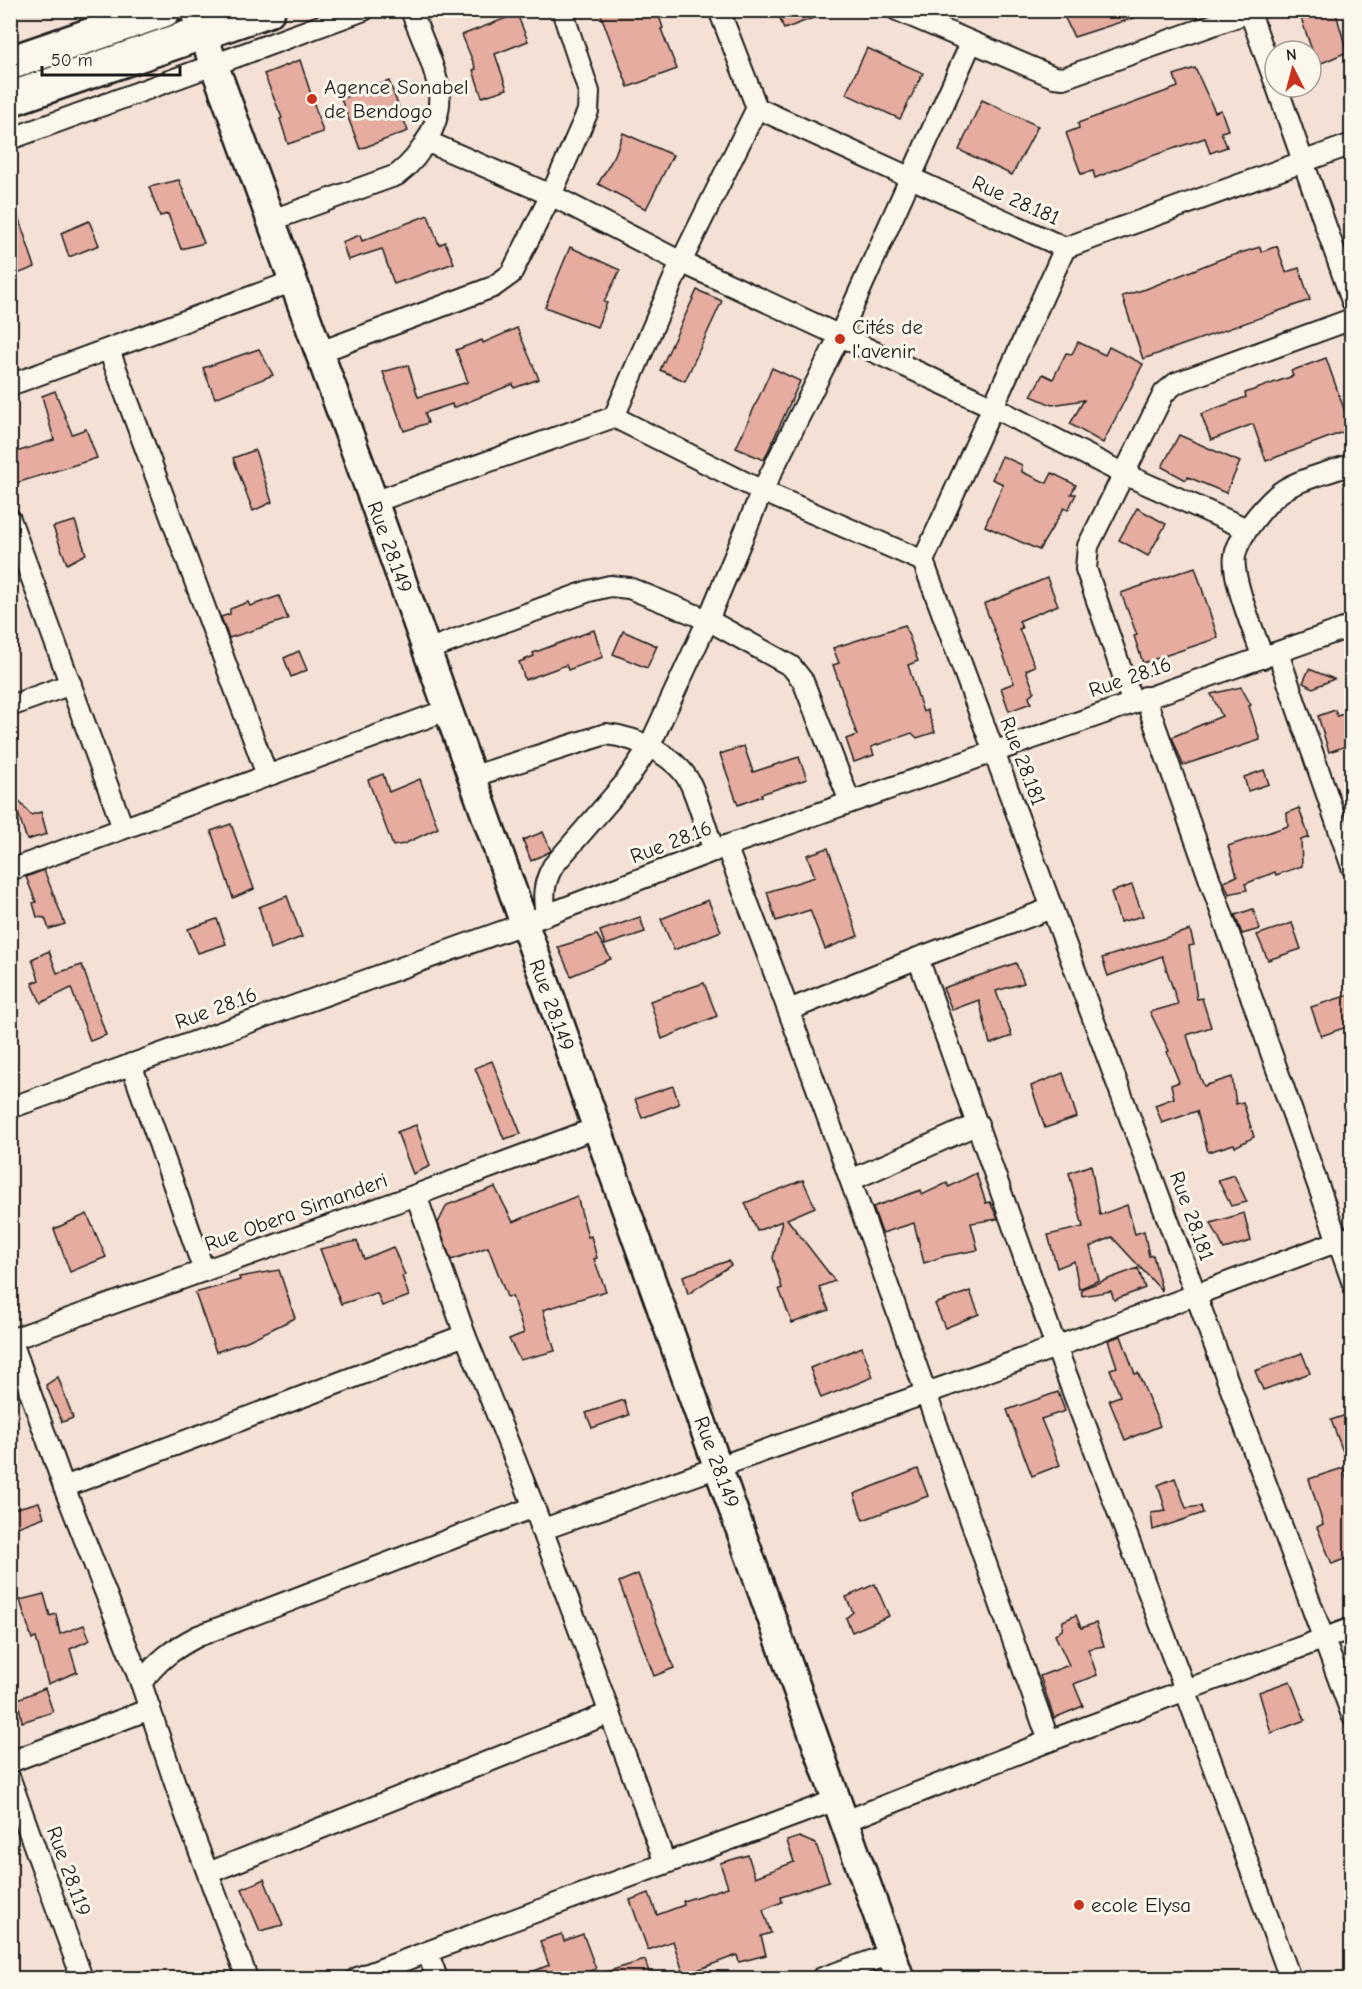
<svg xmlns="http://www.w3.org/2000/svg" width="1362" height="1989" font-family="'Comic Neue',sans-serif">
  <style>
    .building { fill: #e5ac9f; stroke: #1c1c1c; stroke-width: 1.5 }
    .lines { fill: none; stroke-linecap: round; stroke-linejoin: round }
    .street-casing { stroke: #1c1c1c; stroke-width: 24 }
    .secondary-casing { stroke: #1c1c1c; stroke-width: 32 }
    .highway-casing { stroke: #1c1c1c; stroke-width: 38 }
    .street { stroke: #fbf7ec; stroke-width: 20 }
    .secondary { stroke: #fbf7ec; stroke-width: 27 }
    .highway { stroke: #fbf7ec; stroke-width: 33 }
    .poi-dot { fill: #c8321e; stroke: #fbf7ec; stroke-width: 2 }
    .labels { text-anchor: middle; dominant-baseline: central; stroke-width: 6; stroke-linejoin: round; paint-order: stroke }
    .poi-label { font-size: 21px; fill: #1c1c1c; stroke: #fbf7ec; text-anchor: start }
    .street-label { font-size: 21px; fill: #1c1c1c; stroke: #fbf7ec }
  </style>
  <rect width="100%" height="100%" fill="#f4e0d5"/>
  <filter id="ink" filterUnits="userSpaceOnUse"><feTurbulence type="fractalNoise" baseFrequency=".0167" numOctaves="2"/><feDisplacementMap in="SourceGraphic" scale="12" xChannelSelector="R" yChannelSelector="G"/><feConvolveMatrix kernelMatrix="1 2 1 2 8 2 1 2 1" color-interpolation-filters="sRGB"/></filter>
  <g filter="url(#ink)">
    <!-- building -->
    <g class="building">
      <polygon points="599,10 657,10 663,28 661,29 677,69 628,87"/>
      <polygon points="777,10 829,10 829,12 784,29"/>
      <polygon points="1079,10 1149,10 1149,13 1074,37 1064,16"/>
      <polygon points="1321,10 1335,10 1347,52 1317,65 1301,18"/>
      <polygon points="517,14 528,41 495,54 507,89 482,97 473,70 476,69 462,35"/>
      <polygon points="867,48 923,73 900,119 846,94"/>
      <polygon points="300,60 323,132 288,144 280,119 282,118 264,74"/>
      <polygon points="1195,68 1215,112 1221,110 1228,130 1221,132 1227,147 1210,153 1205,138 1140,160 1095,178 1093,171 1081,174 1066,133 1079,128 1078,123 1178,87 1174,75"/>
      <polygon points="389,81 408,131 360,149 341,99"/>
      <polygon points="982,100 1038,126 1012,175 959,150"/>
      <polygon points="623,133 673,155 646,209 598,184 615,155"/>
      <polygon points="179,180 204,243 181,249 168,214 160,216 149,187"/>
      <polygon points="13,201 35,267 10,277 10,202"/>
      <polygon points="428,215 439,245 445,242 454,263 394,284 382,249 348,260 342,242 360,235 362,241"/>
      <polygon points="89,221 99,245 69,257 61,233"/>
      <polygon points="1277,246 1286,272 1299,268 1310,300 1143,359 1122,296 1146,289 1221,259 1260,247 1261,252"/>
      <polygon points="570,247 620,270 604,302 607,303 597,327 545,307"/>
      <polygon points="697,290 722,301 685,381 660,370"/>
      <polygon points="517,328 539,379 514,388 513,384 453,408 452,404 425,413 428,423 404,431 383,372 408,365 418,397 468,382 456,350 482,340 483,343"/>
      <polygon points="1078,342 1105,355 1109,347 1143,364 1103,443 1070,424 1084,400 1052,405 1031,396 1043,374 1053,379 1066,353 1072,354"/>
      <polygon points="259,349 273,375 215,398 203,368"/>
      <polygon points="1326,358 1351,429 1266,461 1253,424 1211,440 1201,414 1246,397 1245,393 1293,376 1291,371"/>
      <polygon points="772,368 800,381 764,460 736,448"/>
      <polygon points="55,391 72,434 86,429 97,458 13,484 10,454 54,440 42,396"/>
      <polygon points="1179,435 1240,462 1226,493 1188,477 1186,480 1162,467"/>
      <polygon points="255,450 272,502 253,511 233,458"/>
      <polygon points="1002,456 1022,465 1022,472 1047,483 1052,473 1076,485 1071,494 1076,494 1068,510 1064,508 1039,550 985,526 1003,484 992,479"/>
      <polygon points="1137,508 1166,524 1148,556 1119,540"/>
      <polygon points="75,521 86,554 67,564 53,527"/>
      <polygon points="1195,567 1218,638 1143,663 1134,636 1137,635 1121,593"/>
      <polygon points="1047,578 1058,605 1019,621 1022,628 1019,629 1035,666 1026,670 1034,691 1029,697 1031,703 1009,711 1001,688 1014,683 984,604"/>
      <polygon points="279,596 288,619 229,638 221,617 230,614 230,609 248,602 250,606"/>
      <polygon points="905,625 918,661 908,665 923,712 927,710 935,732 917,738 912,733 871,747 874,755 854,762 846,739 857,735 833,665 839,663 833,648"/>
      <polygon points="594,630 603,657 568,670 566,665 525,680 519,662 534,656 533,653"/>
      <polygon points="623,631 657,646 647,668 613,654"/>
      <polygon points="299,651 307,670 291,677 284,658"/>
      <polygon points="1309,669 1334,679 1313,688 1303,683"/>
      <polygon points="1241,687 1251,705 1249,706 1260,740 1183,765 1172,737 1222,716 1211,694"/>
      <polygon points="1335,710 1337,716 1346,713 1349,722 1352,721 1352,744 1329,752 1318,716"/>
      <polygon points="744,746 753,772 799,757 807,779 761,794 762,796 738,805 720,754"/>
      <polygon points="1264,770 1269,784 1248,791 1244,777"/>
      <polygon points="383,774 389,792 420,779 438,828 404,844 393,846 368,780"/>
      <polygon points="11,792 31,815 41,812 47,834 27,840"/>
      <polygon points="1299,808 1309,837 1301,840 1302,866 1276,875 1275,872 1245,884 1247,890 1229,894 1224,882 1237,876 1228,846 1288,826 1287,813"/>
      <polygon points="231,824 254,889 233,898 211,831"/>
      <polygon points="543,832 551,851 531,861 523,840"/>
      <polygon points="828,848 858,936 825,949 810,910 776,921 767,892 815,877 807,855"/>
      <polygon points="44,870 65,924 49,929 45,918 37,917 33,903 36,902 26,877"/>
      <polygon points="1132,885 1143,916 1120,922 1111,892"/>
      <polygon points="287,896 302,937 270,949 259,907"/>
      <polygon points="708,900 721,931 674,950 661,919"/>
      <polygon points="1253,909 1260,929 1242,934 1235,915"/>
      <polygon points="640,917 645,932 605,945 600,931"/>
      <polygon points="217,919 226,944 198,953 188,929"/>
      <polygon points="1292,923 1301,949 1268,960 1257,935"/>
      <polygon points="1190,930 1194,945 1189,946 1197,999 1202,998 1211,1027 1187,1035 1199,1074 1204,1086 1232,1077 1236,1104 1243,1102 1254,1137 1235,1147 1234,1144 1208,1152 1197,1111 1162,1123 1155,1105 1174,1098 1171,1085 1179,1082 1167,1052 1169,1051 1150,1012 1178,1004 1162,956 1108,976 1102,958"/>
      <polygon points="597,935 611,959 571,976 558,947"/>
      <polygon points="49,951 57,973 82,965 106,1035 90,1041 71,988 41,1003 32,983 39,980 32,959"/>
      <polygon points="1016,963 1024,983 996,991 1012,1036 990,1044 979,1000 952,1010 943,988"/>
      <polygon points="704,983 717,1016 662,1039 650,1001"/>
      <polygon points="1352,994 1352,1025 1321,1036 1311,1007"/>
      <polygon points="492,1061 521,1134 504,1139 475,1068"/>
      <polygon points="1063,1073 1077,1117 1045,1128 1031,1086"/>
      <polygon points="673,1086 679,1104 642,1118 635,1099"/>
      <polygon points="416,1125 430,1166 413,1174 397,1132"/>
      <polygon points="1091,1165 1100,1215 1127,1205 1135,1234 1144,1231 1149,1256 1153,1255 1162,1291 1112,1237 1090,1247 1099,1280 1079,1289 1074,1261 1057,1268 1048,1235 1083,1227 1069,1173"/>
      <polygon points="976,1173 986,1203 990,1202 998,1219 971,1223 978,1250 945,1256 924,1263 914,1223 882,1233 873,1207 921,1190 922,1195 947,1183 949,1187"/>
      <polygon points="1234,1175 1247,1202 1231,1206 1218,1180"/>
      <polygon points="803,1180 815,1207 787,1219 835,1281 819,1287 829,1310 792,1323 779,1289 782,1288 773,1258 782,1221 757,1231 745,1203"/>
      <polygon points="495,1187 513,1222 577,1196 588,1237 591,1236 597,1258 594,1259 606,1291 543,1310 555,1351 520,1360 509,1339 524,1333 512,1296 507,1297 488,1247 451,1260 438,1223 447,1205"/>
      <polygon points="1244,1213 1251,1241 1224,1249 1211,1223"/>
      <polygon points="87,1214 106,1257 70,1272 54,1229"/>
      <polygon points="357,1241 364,1259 393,1247 405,1275 402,1276 409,1296 382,1306 377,1293 341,1304 320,1249"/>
      <polygon points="728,1261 731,1265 688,1294 683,1276"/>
      <polygon points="1138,1268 1145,1288 1114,1300 1111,1291 1082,1296 1081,1289"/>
      <polygon points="279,1270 295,1318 247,1341 216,1352 195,1293 240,1280 239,1277"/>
      <polygon points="970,1291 979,1314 945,1328 935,1304"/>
      <polygon points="1121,1336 1135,1374 1138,1373 1160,1426 1125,1440 1109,1400 1120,1396 1110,1369 1117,1367 1108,1340"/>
      <polygon points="862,1347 873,1377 821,1398 810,1368"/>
      <polygon points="1302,1353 1310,1373 1263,1390 1255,1371"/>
      <polygon points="58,1377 73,1418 62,1422 46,1385"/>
      <polygon points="1058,1392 1065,1411 1041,1419 1060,1465 1032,1476 1007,1410"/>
      <polygon points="624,1400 629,1415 592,1428 586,1413"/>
      <polygon points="1352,1413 1352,1470 1350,1470 1331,1420"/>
      <polygon points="1343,1468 1352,1495 1352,1556 1332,1564 1317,1527 1323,1524 1309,1479"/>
      <polygon points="918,1469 928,1496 863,1520 854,1494"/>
      <polygon points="1175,1478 1186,1508 1201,1506 1203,1513 1153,1530 1151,1513 1166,1511 1158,1485"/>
      <polygon points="39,1502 44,1517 10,1530 10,1510"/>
      <polygon points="638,1574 674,1668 654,1676 619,1582"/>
      <polygon points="875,1584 889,1616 852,1632 846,1618 853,1612 846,1597"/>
      <polygon points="44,1594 50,1616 56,1614 60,1634 84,1625 90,1640 70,1649 77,1672 48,1684 36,1638 32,1639 20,1600"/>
      <polygon points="1076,1615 1081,1628 1096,1623 1104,1646 1088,1649 1097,1675 1074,1684 1083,1706 1054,1718 1040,1676 1069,1665 1055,1635 1062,1630 1063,1621"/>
      <polygon points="1290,1681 1305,1720 1271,1733 1259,1692"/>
      <polygon points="45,1688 53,1712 22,1722 18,1699"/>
      <polygon points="799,1837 816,1844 829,1881 781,1897 782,1902 763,1910 771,1933 761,1936 766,1955 739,1962 737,1955 684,1975 673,1941 648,1950 630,1900 649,1893 657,1915 684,1905 683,1901 728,1887 720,1863 748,1855 755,1877 794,1862 787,1841"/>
      <polygon points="264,1879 283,1925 260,1931 242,1889"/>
      <polygon points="562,1934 564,1941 583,1934 596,1969 569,1978 517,1978 549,1965 540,1941"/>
      <polygon points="645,1960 651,1978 596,1978 596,1975"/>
    </g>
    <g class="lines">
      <defs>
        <g id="street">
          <polyline points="719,10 757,108 1065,248"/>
          <polyline points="897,10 1054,77 1063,78 1255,10"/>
          <polyline points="1249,10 1275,82"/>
          <polyline points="1277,87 1352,301"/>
          <polyline points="10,139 364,10"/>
          <polyline points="426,141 551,195 681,262 993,407 1124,474 1247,529"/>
          <path d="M272,220L397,175C422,156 445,118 438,86C433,60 420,35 411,10"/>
          <polyline points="1065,248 923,561 1352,1715"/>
          <polyline points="1065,248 1352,144"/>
          <polyline points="109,350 267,775"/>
          <polyline points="320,352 493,287 511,274 551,195 588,111 589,92 562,10"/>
          <polyline points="10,385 294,281"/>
          <polyline points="614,417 681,262 757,108"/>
          <polyline points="374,502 614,417 762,491 923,561"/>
          <polyline points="10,519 123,828"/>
          <polyline points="427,650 589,591 610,586 629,588 708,620 791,666 803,681 850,802"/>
          <polyline points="1278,653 1352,867"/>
          <path d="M1263,658C1255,634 1231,578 1235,556C1238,536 1269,498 1287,488C1306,477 1331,472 1352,464"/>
          <polyline points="1145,697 1352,1281"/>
          <polyline points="1132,701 1086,569 1088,546 1164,393 1176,383 1352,319"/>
          <polyline points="10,706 71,684"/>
          <path d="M471,777L606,734C636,737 678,756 691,785C700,806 706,829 714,851"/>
          <path d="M726,846C841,1142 942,1443 1049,1741"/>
          <polyline points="10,870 447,710"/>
          <path d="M546,915C543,896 543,884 553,866L624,784L649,747L708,620L762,491L839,337L971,43"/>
          <polyline points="918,958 1056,1347 1186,1692 1290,1978"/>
          <polyline points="789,1010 918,958 1052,908"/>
          <polyline points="131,1064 204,1271"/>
          <polyline points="10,1108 523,924 726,846 1352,626"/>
          <polyline points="851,1180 978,1124"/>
          <polyline points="416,1195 465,1335 534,1507 665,1863"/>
          <polyline points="11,1339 64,1487 141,1683 184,1810 247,1978"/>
          <polyline points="10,1340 416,1195 596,1128"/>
          <polyline points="64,1487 465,1335"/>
          <polyline points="541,1530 1056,1347 1352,1236"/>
          <path d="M141,1683C158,1660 173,1649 198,1636L534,1507"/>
          <polyline points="10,1762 150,1709"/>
          <polyline points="10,1779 82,1978"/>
          <polyline points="843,1822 1049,1741 1352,1628"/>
          <polyline points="208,1873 610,1713"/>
          <polyline points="428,1954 437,1978"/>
          <polyline points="357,1978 836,1800"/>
          <polyline points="822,1978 891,1954"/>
        </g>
        <polyline id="secondary" points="194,10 374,502 900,1978"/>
        <g id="highway">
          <polyline points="10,63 164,10"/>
          <polyline points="10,99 268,10"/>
        </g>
      </defs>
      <!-- street casing -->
      <use href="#street" class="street-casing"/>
      <!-- secondary casing -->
      <use href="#secondary" class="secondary-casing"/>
      <!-- highway casing -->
      <use href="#highway" class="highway-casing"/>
      <!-- street -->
      <use href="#street" class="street"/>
      <!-- secondary -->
      <use href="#secondary" class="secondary"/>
      <!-- highway -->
      <use href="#highway" class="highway"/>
    </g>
  </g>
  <!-- markers -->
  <g class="poi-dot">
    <circle cx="312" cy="99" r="6"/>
    <circle cx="840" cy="339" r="6"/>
    <circle cx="1079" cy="1905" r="6"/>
  </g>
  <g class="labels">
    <!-- poi labels -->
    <g class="poi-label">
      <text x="324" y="87">Agence Sonabel<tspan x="324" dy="24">de Bendogo</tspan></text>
      <text x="852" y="327">Cités de<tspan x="852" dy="24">l'avenir</tspan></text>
      <text x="1091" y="1905">ecole Elysa</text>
    </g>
    <!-- street labels -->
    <g class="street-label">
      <text transform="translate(1016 200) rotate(24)">Rue 28.181</text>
      <text transform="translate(390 547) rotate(70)">Rue 28.149</text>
      <text transform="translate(1130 677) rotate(-19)">Rue 28.16</text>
      <text transform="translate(1023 761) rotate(69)">Rue 28.181</text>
      <text transform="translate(671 842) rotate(-21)">Rue 28.16</text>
      <text transform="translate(552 1005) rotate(70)">Rue 28.149</text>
      <text transform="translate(216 1008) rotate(-20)">Rue 28.16</text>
      <text transform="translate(296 1212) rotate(-20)">Rue Obera Simanderi</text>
      <text transform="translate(1192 1216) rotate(70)">Rue 28.181</text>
      <text transform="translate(717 1462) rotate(70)">Rue 28.149</text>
      <text transform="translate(69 1871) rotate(70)">Rue 28.119</text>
    </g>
  </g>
  <!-- margin -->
  <rect width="1362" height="1989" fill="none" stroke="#fbf7ec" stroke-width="36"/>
  <rect x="18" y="18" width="1326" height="1953" fill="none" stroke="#1c1c1c" stroke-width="2" filter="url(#ink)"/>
  <!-- north arrow -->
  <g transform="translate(1293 69) rotate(354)"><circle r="28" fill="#fbf7ec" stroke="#a29f99" stroke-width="1.5"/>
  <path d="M0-4.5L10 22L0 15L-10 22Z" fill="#c8321e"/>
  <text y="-9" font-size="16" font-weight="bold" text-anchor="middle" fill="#1c1c1c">N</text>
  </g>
  <!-- scale -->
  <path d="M42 66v9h138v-9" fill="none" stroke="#1c1c1c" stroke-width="3"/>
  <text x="51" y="66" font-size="18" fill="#1c1c1c" stroke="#fbf7ec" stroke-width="4.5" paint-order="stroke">50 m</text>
</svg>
